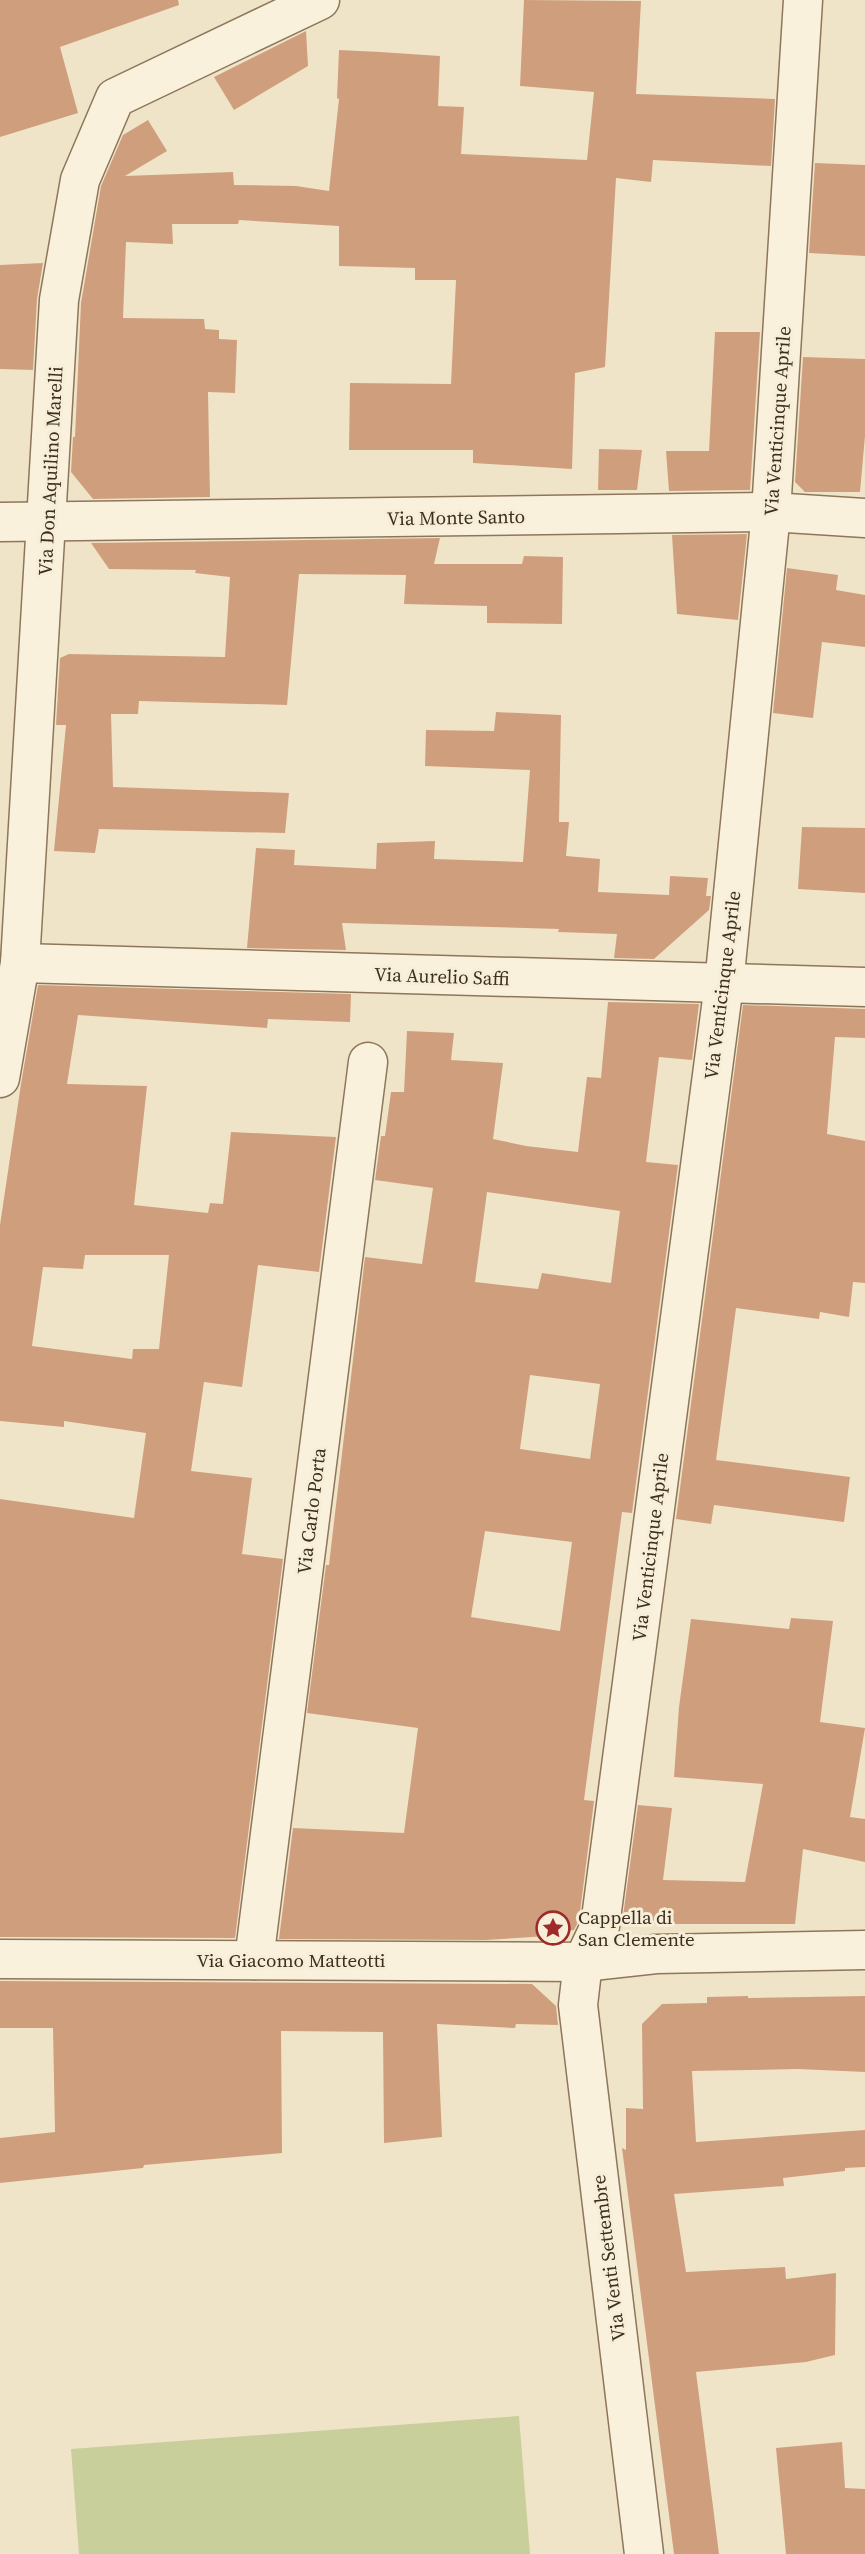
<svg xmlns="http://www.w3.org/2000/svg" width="865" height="2554" font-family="'Source Serif 4',serif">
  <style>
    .green { fill: #c9cf9b }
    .building { fill: #cf9f7d; fill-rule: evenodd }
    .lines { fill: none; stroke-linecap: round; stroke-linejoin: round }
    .minor-casing { stroke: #8d765c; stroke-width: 41 }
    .minor { stroke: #faf1dc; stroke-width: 38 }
    .labels { text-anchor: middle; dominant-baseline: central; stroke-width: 6; stroke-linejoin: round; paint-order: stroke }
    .street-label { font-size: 19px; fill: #3d2e20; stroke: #f7eed8 }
    .poi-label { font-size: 19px; fill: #3d2e20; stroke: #f7eed8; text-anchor: start }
  </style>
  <rect width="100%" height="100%" fill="#f0e4c8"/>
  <!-- green -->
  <polygon class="green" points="519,2416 530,2554 79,2554 71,2449"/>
  <!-- building -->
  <g class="building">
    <polygon points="0,0 178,0 179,5 60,47 78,113 0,137"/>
    <polygon points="524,0 641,1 636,94 775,99 771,166 653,160 651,182 616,178 605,367 575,373 572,469 473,463 473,450 349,450 350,383 451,384 456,280 415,280 415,268 339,266 339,226 239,220 238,224 172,224 173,244 126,242 123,318 204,319 205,329 219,330 219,339 237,340 235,393 208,392 210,497 93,499 71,472 73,437 75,437 81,303 101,186 123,135 148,120 167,151 125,176 233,172 234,185 296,186 329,191 339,99 337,98 339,50 380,52 440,56 438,106 464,107 461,154 587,160 594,92 520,86"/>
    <polygon points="306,31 308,66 234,110 214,77"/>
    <polygon points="815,163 865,165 865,256 809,253"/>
    <polygon points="43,263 37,299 33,370 0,369 0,265"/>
    <polygon points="715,332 760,332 750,490 669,491 666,451 709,451"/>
    <polygon points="803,357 865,359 865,436 860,492 805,492 795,482"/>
    <polygon points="599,449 642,450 637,490 598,490"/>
    <polygon points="747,534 738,620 677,614 672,535"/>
    <polygon points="440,538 434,564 522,564 524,556 563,557 562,624 487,623 487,606 404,604 406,575 299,574 287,705 139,701 138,714 111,714 113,787 289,793 285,833 99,829 95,853 54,851 66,725 56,725 60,658 69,654 225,657 230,577 195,573 196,570 109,569 91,543"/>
    <polygon points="787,568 838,575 836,590 865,595 865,647 822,642 813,718 773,713"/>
    <polygon points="496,712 561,715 559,822 569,822 566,856 600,859 598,892 669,895 670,876 708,878 706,896 711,896 709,910 654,959 614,958 617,934 558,932 559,929 453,926 342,923 346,950 247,948 256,848 295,850 294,865 376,869 377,843 435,841 434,859 523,862 530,770 425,766 426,730 494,731"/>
    <polygon points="802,827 865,828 865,893 798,889"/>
    <path d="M38,985L351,994L350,1022L268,1019L267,1028L78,1015L67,1084L147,1086L134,1205L208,1213L210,1203L223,1204L231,1132L336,1137L319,1272L258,1265L242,1387L204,1382L191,1471L252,1478L242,1554L283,1559L235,1938L0,1937V1499L134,1518L146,1433L64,1421V1427L0,1421V1225L21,1084ZM85,1255H169L159,1349H133L132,1359L32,1346L43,1267L83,1269Z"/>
    <path d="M608,1002L699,1004L692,1060L659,1057L646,1162L678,1165L632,1513L622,1512L584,1800L594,1801L579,1920L574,1930L566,1931L565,1935L485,1940L279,1939L293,1828L404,1833L418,1728L307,1713L326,1565H329L365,1257L422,1264L433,1188L375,1180L381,1136H385L391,1092H404L407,1031L454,1033L451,1060L503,1063L493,1139L526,1146L578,1152L587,1077L601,1078ZM487,1192L620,1211L611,1283L542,1273L538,1289L475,1282ZM530,1375L600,1384L590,1459L520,1449ZM485,1531L572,1542L560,1631L471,1617Z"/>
    <polygon points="743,1005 865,1009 865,1038 835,1037 827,1134 865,1141 865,1283 853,1282 849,1317 820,1312 819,1319 736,1308 716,1460 850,1477 844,1522 714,1505 711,1524 676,1519"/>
    <polygon points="791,1618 833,1621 820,1722 865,1728 850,1817 865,1819 865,1862 803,1849 795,1924 622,1924 638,1805 672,1808 663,1880 745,1882 763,1784 674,1777 679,1707 691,1619 789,1629"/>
    <polygon points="0,1981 532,1984 556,2006 558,2025 516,2024 515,2028 437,2024 442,2137 384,2143 383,2032 281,2031 282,2153 144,2165 143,2168 0,2183 0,2138 55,2132 53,2028 0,2028"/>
    <polygon points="748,1996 748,1998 865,1996 865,2072 798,2069 692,2071 696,2142 865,2130 865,2167 845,2168 845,2171 783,2178 784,2186 674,2194 686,2272 785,2267 786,2279 836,2273 835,2355 806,2362 696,2372 719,2554 674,2554 622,2148 626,2150 626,2108 643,2109 642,2024 662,2004 707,2003 707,1997"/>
    <polygon points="842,2442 845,2488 865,2489 865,2554 786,2554 776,2448"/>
  </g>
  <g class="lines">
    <defs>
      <g id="minor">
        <polyline points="0,522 771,512 865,518"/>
        <polyline points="20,963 865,987"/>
        <polyline points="0,1078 20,963 59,300 80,180 115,98 320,0"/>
        <polyline points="0,1959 583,1962 656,1954 865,1950"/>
        <polyline points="254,1960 368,1062"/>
        <polyline points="644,2554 578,2005 583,1962 600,1926 724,984 771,512 803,0"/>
      </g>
    </defs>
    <!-- minor casing -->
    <use href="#minor" class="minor-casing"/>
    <!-- minor -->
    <use href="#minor" class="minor"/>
  </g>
  <!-- icons -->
  <defs>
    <symbol id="sight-ring" viewBox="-11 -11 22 22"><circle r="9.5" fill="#f7eed8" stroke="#9e2a2b" stroke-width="1.5"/><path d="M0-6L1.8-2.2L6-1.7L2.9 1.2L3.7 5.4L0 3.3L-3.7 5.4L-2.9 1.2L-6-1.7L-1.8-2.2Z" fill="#9e2a2b"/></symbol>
  </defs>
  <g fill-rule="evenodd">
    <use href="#sight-ring" x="534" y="1909" width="38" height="38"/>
  </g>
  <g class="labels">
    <!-- street labels -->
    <g class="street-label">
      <text transform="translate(777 421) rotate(-86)">Via Venticinque Aprile</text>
      <text transform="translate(50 471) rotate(-87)">Via Don Aquilino Marelli</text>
      <text transform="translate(456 517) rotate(-1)">Via Monte Santo</text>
      <text transform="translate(442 976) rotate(2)">Via Aurelio Saffi</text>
      <text transform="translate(722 985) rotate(-83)">Via Venticinque Aprile</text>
      <text transform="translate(311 1511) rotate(-83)">Via Carlo Porta</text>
      <text transform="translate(650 1547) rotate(-83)">Via Venticinque Aprile</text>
      <text x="291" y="1960">Via Giacomo Matteotti</text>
      <text transform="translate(608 2258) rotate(-97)">Via Venti Settembre</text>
    </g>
    <!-- poi labels -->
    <g class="poi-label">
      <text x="578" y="1917">Cappella di<tspan x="578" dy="22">San Clemente</tspan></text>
    </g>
  </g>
</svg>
